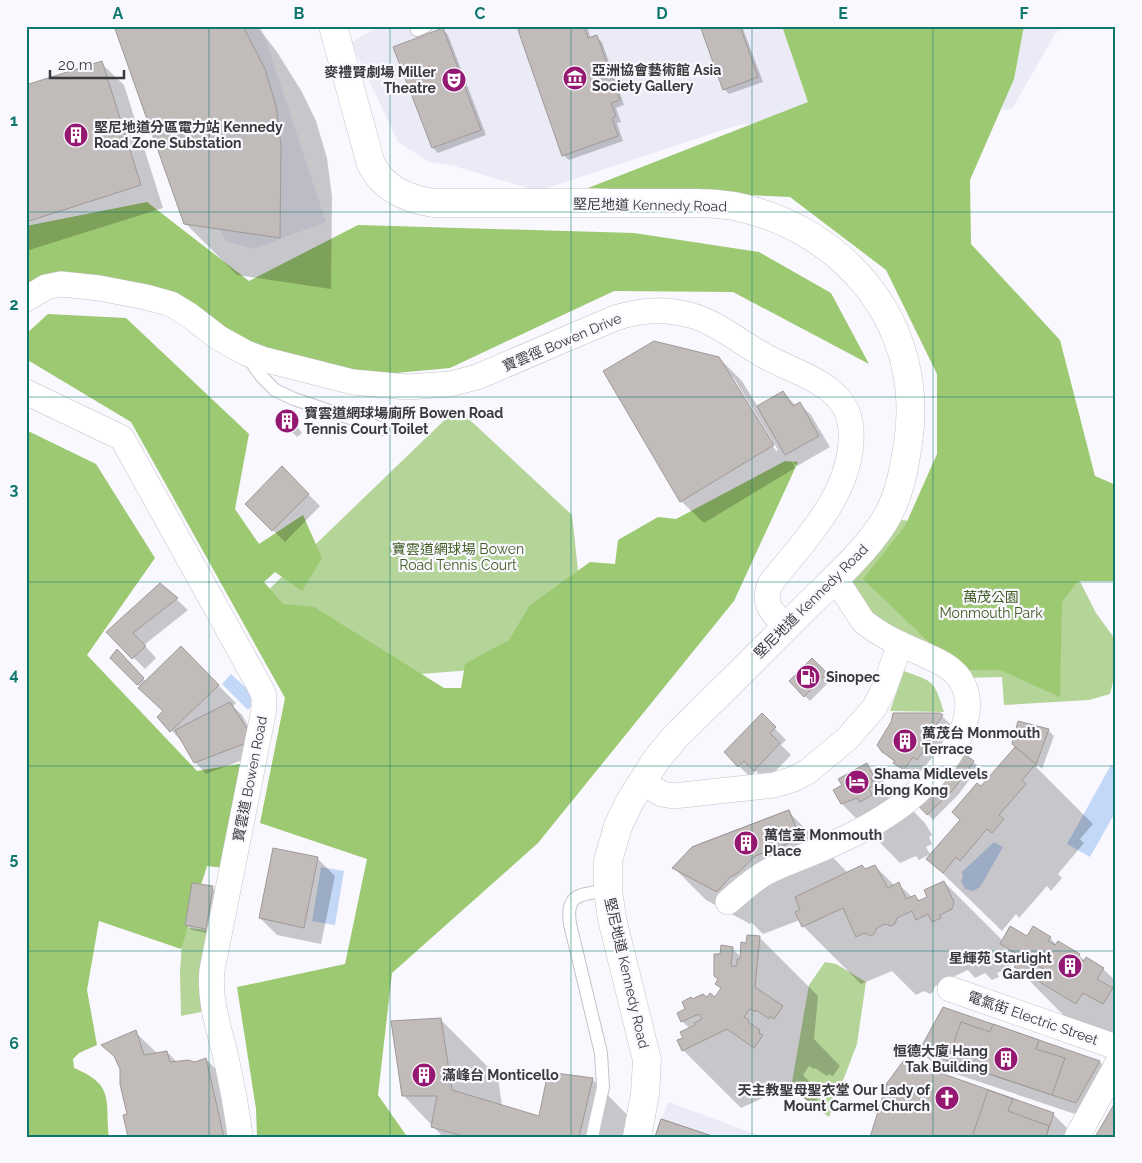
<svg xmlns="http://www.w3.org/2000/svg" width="1142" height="1163" font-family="Raleway,'Noto Sans TC',sans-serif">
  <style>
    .built { fill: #ebebf8 }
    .green { fill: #b4d498 }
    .forest { fill: #9dc972 }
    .water { fill: #c3d8f7 }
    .shadow { fill: #0003; fill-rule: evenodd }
    .building { fill: #c1bbb9; stroke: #9f9997 }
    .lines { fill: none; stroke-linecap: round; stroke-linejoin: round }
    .service-casing { stroke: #c3c3c8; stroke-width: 14 }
    .minor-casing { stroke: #c3c3c8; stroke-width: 26 }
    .tertiary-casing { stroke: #c3c3c8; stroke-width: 29 }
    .service { stroke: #fff; stroke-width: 12 }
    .minor { stroke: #fff; stroke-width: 25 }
    .tertiary { stroke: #fff; stroke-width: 28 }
    .grid { fill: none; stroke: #0f766e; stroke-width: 1; stroke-opacity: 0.55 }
    .labels { text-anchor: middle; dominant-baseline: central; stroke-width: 4.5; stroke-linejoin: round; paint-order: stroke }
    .poi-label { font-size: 14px; font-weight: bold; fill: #3a3a3c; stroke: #f8f8fe; text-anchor: start }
    .street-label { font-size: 14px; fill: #3a3a3c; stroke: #f8f8fe }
    .park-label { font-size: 14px; fill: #415d22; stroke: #f8f8fe }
    .neatline { fill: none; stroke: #0f766e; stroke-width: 2 }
    .grid-label { font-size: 16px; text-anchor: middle; font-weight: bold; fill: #0f766e }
  </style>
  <rect width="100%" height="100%" fill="#f8f8fe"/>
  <!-- built -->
  <g class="built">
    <polygon points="114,26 261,26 326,222 253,249 226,241"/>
    <polygon points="380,26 1064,26 1055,34 1012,109 738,125 538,191 454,166 429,162 398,142 351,42"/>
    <polygon points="668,1102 763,1137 655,1137"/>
  </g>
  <!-- green -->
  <g class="green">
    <polygon points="457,408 572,515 579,580 543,636 471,670 409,675 262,596"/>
    <polygon points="895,519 1060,542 1096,613 1115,639 1116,670 1110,694 1089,700 1004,705 1002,677 965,678 884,629 845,578"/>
    <path d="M904,671C934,682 934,680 944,712L890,711Z"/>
    <polygon points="183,927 214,931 201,1012 181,1016 180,972"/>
    <polygon points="825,962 836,964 866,982 857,1044 829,1117 791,1088 809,985"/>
  </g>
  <!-- forest -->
  <g class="forest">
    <polygon points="782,26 1024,26 1014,79 970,180 971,244 1060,340 1095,476 1116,485 1116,581 1078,581 1062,602 1060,697 1000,670 958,670 863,579 905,526 937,454 937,374 886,270 790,197 588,188 808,102"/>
    <polygon points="147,202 249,281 358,225 634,233 759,252 831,293 869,364 733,292 614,291 450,368 374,375 249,349 146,294 26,292 26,226"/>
    <polygon points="48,314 126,318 249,434 235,509 259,544 303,515 322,558 302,591 275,572 264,582 283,604 314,607 444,688 461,688 465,664 509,640 530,605 590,562 615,564 618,540 658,517 676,519 785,461 798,462 734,601 538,843 392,973 378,1095 406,1135 402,1137 257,1137 256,1109 237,987 345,964 367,859 260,823 285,698 131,422 26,359 26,334"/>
    <path d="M26,430L96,464L155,558L87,655L197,771L245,763L224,868L207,866L181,949L99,921L87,990L97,1045L79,1053L73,1059L74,1068C115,1085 105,1100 109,1137H26Z"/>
  </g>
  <!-- water -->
  <g class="water">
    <polygon points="231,674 258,699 248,710 222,684"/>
    <polygon points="1111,765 1116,767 1116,811 1090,857 1067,844"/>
    <polygon points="994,842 1003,847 980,887 973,891 965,889 961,881 963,877 962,872"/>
    <polygon points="321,867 344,871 335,925 312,921"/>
  </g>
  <!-- shadow -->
  <g class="shadow">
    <polygon points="116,26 257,26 277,52 302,92 316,121 327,158 332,197 331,289 237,275 185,223"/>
    <polygon points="532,26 587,26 591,39 596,37 602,42 624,105 616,108 621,122 617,123 623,141 569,160 563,155"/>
    <polygon points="701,26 742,26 763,82 729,94 724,89"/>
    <polygon points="443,29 448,35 486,135 438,153 433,148"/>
    <polygon points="101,63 124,85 163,208 26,251 26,87"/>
    <path d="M719,358L742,381L758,407L783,392L796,406L800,404L811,415L830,447L797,466L792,461L795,468L704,523L681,501ZM730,377H733L778,450L776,451Z"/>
    <polygon points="289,416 302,433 297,437 292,432"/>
    <polygon points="282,468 320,506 285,542 247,504"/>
    <polygon points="161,585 188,610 144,645 156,658 145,669 108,632"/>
    <polygon points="123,656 146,682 198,665 236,703 233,706 242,715 264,752 206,774 195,762 185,745 159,717 164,712 112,658"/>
    <polygon points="812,660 831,680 810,701 790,681"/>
    <polygon points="762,715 786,740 781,745 791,755 766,781 756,771 750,777 725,752"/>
    <polygon points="942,716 974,748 968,758 979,767 958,795 933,820 917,802 926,793 883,751"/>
    <polygon points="1048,730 1054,736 1042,769 1038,765 1036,767 1093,824 1080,839 1084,843 1058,874 1062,878 1051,891 1047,886 1019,918 1016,914 1002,931 928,859 962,820 981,788 1017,747"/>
    <polygon points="867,765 925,823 932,835 929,837 932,844 926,847 930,854 919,860 916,856 900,863 842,804 844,786"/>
    <polygon points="789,812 848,873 866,870 875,866 895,886 898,884 912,897 915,896 920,901 929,897 944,882 1003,941 1028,938 1050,938 1057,945 1079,955 1085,961 1103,969 1116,981 1116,1050 1074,1026 1016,967 1019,962 1006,948 1012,961 1010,967 997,973 999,977 992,980 985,973 975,978 968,970 955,976 953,983 944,982 935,986 933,992 930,994 924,991 916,995 892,971 861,984 803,926 800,920 763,934 751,922 750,924 706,900 674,868"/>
    <polygon points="317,858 335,876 321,944 277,935 260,918"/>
    <polygon points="212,887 218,893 211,934 192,930 186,925"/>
    <polygon points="759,937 818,996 814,1039 840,1066 833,1076 829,1074 827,1076 815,1068 814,1069 809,1066 803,1075 818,1090 817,1092 820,1095 813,1105 787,1087 741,1108 683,1050 685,1038 690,1029 682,1021 687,1009 693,1001 716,998 722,989 717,984 720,980 721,956 732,948 741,957 747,944"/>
    <polygon points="944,1009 1100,1062 1116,1079 1093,1120 938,1068 920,1051"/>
    <polygon points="441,1020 498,1077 502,1106 539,1117 592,1079 649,1137 443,1137 403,1095"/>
    <polygon points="135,1032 158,1054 167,1052 177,1062 195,1063 206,1059 228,1082 241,1137 129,1137 129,1115 121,1068 116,1058 103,1045"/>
    <polygon points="1053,1114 1076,1137 871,1137"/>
  </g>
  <!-- building -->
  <g class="building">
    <polygon points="114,26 243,26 265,69 276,106 281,145 280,238 184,224"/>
    <polygon points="528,26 584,26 588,38 597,35 620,100 611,103 616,116 612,118 618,136 562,156 518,30"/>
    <polygon points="700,26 740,26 758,77 723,90"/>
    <polygon points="443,28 481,130 432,148 393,47"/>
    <polygon points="102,61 141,185 26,222 26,85"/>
    <polygon points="654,341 719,357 774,445 680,502 603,371"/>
    <polygon points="783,391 793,406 800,402 819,436 785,455 757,406"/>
    <polygon points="283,409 298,427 291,433 276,415"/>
    <polygon points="282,466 309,494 272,531 245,504"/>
    <polygon points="160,583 178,598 133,633 146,646 132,659 106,632"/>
    <polygon points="181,646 219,685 170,732 157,717 163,711 138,688"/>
    <polygon points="117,649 144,678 137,685 110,658"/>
    <polygon points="812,658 827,673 804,697 789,681"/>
    <polygon points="230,702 254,740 194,763 175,730"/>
    <polygon points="762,713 776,727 770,733 780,743 754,771 744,761 738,767 724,752"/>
    <polygon points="893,713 940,713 943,715 929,735 933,738 917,760 913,757 904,770 893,763 895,761 882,752 877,745 891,722"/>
    <polygon points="1018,721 1049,729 1036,765 1012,744"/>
    <polygon points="1015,747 1036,764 1022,780 1026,784 999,815 1004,819 992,833 987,829 960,861 956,857 943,873 926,859 960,820 952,812 977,783 981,786"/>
    <polygon points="958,750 974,761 953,790 927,815 915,802"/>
    <polygon points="867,763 874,777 871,778 875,785 869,788 872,795 860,802 857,798 841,804 833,790 842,785 838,779"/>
    <polygon points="789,810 800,839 703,876 692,847"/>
    <polygon points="789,810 800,839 755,856 738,873 730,877 717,892 672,868 692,847"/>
    <polygon points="273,848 318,857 304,928 259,918"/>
    <polygon points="862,865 865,869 875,865 888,888 899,882 906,899 915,895 918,901 927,897 924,890 944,881 954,902 952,909 940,915 941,918 932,922 928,914 916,920 912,911 897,918 895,924 891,926 885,924 877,928 874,934 871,936 864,933 856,937 843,908 802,927 795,912 800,910 795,897"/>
    <polygon points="192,883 213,886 206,929 185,925"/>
    <polygon points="1010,926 1027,936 1033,926 1051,937 1048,941 1055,945 1058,941 1080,954 1077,958 1084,961 1086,957 1104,968 1097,979 1113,988 1103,1004 1083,993 1076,1004 1038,981 1044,969 1036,965 1029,976 1014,967 1021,956 1000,944"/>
    <polygon points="747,935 760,936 755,987 783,1006 774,1019 770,1016 769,1019 756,1010 755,1012 750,1009 744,1017 749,1020 748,1022 760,1030 759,1033 763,1035 754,1048 727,1029 682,1051 677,1040 683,1038 680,1032 695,1025 694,1023 702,1019 699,1014 681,1022 677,1013 685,1009 682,1002 691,997 692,999 703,994 707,997 710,993 715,997 721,988 715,984 718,979 714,976 714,954 720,954 721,945 733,947 731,966 737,966 737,959 740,959 741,942 746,943"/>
    <polygon points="943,1007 1100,1061 1076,1103 919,1051"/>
    <polygon points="441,1018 452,1090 539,1116 548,1072 593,1078 579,1137 466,1137 431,1127 437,1096 402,1096 391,1021"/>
    <polygon points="961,1022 990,1032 993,1024 1039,1040 1036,1049 1065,1058 1052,1095 948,1060"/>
    <polygon points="136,1030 144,1055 167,1051 170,1062 188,1060 195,1062 206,1058 224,1137 128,1137 123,1115 127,1114 120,1084 120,1069 114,1056 101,1045"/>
    <polygon points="904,1060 1054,1113 1046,1137 870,1137 887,1083"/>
    <polygon points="988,1090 1013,1099 1008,1111 1049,1126 1046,1137 972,1137"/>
    <polygon points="1116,1101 1116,1137 1095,1137"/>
    <polygon points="661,1119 715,1137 655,1137"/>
    <polygon points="661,1119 715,1137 655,1137"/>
  </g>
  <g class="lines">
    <defs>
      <g id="service">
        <polyline points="417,30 426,26"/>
        <polyline points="248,357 261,376 275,390 294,399 383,429"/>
        <path d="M592,1137L603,1087L601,1053L570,924C565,892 582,895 608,890"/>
      </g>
      <g id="minor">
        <path d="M26,299L46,287L61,284L99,288L146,297L171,304L189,315L219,338L246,353L262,359L353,382L407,387L450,384L477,377L615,318C641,310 664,308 690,315C718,323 738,341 763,355C795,374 848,383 851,429C855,491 805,539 770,584C762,605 772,612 786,627"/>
        <path d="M26,392L122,438L260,687L264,696V709L212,970C209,999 218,1026 225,1053C231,1081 237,1108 240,1137"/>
        <polyline points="642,782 662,794 673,796 774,785 794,779 807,772 847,739 874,708 884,689 900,644"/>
        <path d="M728,902C740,892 752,880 767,872C786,862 807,856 826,847C879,824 931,793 958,740C968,720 973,699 960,679C951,666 936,660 923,654C902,645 881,636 863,621L835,578"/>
        <polyline points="950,989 1116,1047"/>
        <polyline points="1077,1137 1116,1066"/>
      </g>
      <path id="tertiary" d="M333,26L371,164C384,189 405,198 433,203H696C708,203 721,204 734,206C846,229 926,326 908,443C904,470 899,498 884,522C863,554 834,579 807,606C764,649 720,693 676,736L656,760L629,803L618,826L608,861V890L612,919L647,1060L645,1094L637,1137"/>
    </defs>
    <!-- service casing -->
    <use href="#service" class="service-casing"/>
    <!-- minor casing -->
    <use href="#minor" class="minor-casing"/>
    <!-- tertiary casing -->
    <use href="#tertiary" class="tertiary-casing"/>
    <!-- service -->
    <use href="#service" class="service"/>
    <!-- minor -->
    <use href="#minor" class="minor"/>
    <!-- tertiary -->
    <use href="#tertiary" class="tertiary"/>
  </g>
  <!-- grid -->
  <path class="grid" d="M209,26V1137M390,26V1137M571,26V1137M752,26V1137M933,26V1137M26,212H1116M26,397H1116M26,582H1116M26,766H1116M26,951H1116"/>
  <!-- icons -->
  <defs>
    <symbol id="museum-disc" viewBox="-11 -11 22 22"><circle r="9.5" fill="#941771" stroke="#f8f8fe"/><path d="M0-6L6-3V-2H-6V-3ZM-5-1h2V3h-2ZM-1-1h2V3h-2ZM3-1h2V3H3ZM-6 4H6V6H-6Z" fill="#fff"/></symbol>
    <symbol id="theatre-disc" viewBox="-11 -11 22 22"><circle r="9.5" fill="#941771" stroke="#f8f8fe"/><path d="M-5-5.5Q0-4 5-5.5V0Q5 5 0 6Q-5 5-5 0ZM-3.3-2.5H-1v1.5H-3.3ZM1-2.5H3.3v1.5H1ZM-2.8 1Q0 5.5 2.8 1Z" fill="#fff"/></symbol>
    <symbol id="building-disc" viewBox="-11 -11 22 22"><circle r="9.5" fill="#941771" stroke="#f8f8fe"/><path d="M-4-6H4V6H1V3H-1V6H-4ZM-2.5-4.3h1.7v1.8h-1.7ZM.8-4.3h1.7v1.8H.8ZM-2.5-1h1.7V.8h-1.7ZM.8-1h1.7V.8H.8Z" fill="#fff"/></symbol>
    <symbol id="fuel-disc" viewBox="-11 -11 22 22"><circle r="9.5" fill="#941771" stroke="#f8f8fe"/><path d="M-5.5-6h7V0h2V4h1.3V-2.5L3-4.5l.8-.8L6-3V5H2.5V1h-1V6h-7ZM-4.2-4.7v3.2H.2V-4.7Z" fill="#fff"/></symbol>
    <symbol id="hotel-disc" viewBox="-11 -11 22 22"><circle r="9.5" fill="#941771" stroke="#f8f8fe"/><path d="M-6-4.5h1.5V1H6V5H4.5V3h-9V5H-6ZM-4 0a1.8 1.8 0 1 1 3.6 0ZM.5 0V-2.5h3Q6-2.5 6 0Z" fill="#fff"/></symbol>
    <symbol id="church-disc" viewBox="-11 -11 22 22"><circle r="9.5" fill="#941771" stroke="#f8f8fe"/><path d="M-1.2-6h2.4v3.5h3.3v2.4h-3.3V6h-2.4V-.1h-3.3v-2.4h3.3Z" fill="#fff"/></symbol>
  </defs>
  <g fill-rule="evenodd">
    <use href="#museum-disc" x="561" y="64" width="28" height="28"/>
    <use href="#theatre-disc" x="440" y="66" width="28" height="28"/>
    <use href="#building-disc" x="62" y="121" width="28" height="28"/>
    <use href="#building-disc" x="273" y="407" width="28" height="28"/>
    <use href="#fuel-disc" x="794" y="663" width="28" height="28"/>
    <use href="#building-disc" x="891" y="727" width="28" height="28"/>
    <use href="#hotel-disc" x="843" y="768" width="28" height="28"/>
    <use href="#building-disc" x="732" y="829" width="28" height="28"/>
    <use href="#building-disc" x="1056" y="952" width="28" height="28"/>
    <use href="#building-disc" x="992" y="1045" width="28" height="28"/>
    <use href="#building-disc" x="410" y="1061" width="28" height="28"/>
    <use href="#church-disc" x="933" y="1084" width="28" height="28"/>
  </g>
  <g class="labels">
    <!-- poi labels -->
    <g class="poi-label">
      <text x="592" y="70">亞洲協會藝術館 Asia<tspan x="592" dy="16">Society Gallery</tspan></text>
      <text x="436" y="72" text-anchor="end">麥禮賢劇場 Miller<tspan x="436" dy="16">Theatre</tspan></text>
      <text x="94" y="127">堅尼地道分區電力站 Kennedy<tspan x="94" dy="16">Road Zone Substation</tspan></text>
      <text x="304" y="413">寶雲道網球場廁所 Bowen Road<tspan x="304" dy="16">Tennis Court Toilet</tspan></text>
      <text x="826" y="677">Sinopec</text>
      <text x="922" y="733">萬茂台 Monmouth<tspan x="922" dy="16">Terrace</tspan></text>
      <text x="874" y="774">Shama Midlevels<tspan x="874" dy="16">Hong Kong</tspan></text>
      <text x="764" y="835">萬信臺 Monmouth<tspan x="764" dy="16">Place</tspan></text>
      <text x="1052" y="958" text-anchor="end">星輝苑 Starlight<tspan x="1052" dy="16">Garden</tspan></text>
      <text x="988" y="1051" text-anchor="end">恒德大廈 Hang<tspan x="988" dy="16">Tak Building</tspan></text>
      <text x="442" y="1075">滿峰台 Monticello</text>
      <text x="930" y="1090" text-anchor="end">天主教聖母聖衣堂 Our Lady of<tspan x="930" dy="16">Mount Carmel Church</tspan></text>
    </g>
    <!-- street labels -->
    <g class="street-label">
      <text transform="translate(650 205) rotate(1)">堅尼地道 Kennedy Road</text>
      <text transform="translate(562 342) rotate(-23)">寶雲徑 Bowen Drive</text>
      <text transform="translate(811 601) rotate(-45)">堅尼地道 Kennedy Road</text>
      <text transform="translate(250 779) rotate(-79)">寶雲道 Bowen Road</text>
      <text transform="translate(627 973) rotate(77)">堅尼地道 Kennedy Road</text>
      <text transform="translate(1033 1018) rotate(19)">電氣街 Electric Street</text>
    </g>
    <!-- park labels -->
    <g class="park-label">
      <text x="458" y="549">寶雲道網球場 Bowen<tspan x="458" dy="16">Road Tennis Court</tspan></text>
      <text x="991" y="597">萬茂公園<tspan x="991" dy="16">Monmouth Park</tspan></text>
    </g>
  </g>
  <!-- border -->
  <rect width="1142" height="1163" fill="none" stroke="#f8f8fe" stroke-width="55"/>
  <!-- scale -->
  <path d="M50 70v8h74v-8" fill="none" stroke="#3a3a3c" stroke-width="2.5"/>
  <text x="58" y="70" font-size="15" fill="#3a3a3c" stroke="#f8f8fe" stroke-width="4" paint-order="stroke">20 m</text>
  <rect x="28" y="28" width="1086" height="1108" class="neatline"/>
  <g class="grid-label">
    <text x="118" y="19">A</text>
    <text x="299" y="19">B</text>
    <text x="480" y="19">C</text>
    <text x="662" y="19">D</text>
    <text x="843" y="19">E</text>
    <text x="1024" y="19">F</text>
    <text x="14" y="126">1</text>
    <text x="14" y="310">2</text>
    <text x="14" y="495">3</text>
    <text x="14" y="680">4</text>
    <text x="14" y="864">5</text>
    <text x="14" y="1049">6</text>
  </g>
</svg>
